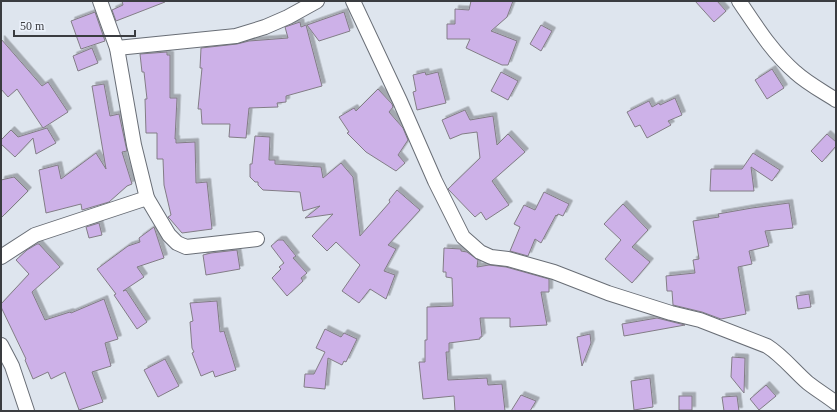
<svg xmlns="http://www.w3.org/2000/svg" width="837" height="412" font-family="'Times New Roman',serif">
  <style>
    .building { fill: #cdb1e8; stroke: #827d86; filter: url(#shadow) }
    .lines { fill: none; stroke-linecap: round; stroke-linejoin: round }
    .minor-casing { stroke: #696e76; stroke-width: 16 }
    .minor { stroke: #fff; stroke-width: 14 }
  </style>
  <defs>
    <filter id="shadow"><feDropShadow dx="3.5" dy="-3.5" stdDeviation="0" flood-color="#0004"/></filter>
  </defs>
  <rect width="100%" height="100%" fill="#dee5ee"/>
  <!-- building -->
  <g class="building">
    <polygon points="122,1 165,1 165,2 116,21 112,10 123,5"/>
    <polygon points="471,1 513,1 507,17 491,31 517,41 508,65 502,65 466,48 470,39 447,39 447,24 455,24 455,9 469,10"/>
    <polygon points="695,1 717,1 726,11 714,22"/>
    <polygon points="95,12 105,41 81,49 71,21"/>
    <polygon points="344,12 350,31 319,41 307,25"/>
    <polygon points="300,22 301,27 306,25 322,86 286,96 286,102 277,103 278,107 249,108 246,138 229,137 230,124 202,124 201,109 198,109 202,68 200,68 201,48 237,44 249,41 288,38 285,27"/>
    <polygon points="541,25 552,31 541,51 530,44"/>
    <polygon points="1,39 42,86 48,82 68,112 43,128 17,89 8,97 1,89"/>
    <polygon points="92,48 98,63 78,71 73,56"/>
    <polygon points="167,52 167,55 170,55 170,98 177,98 175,139 176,139 176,143 195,142 196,183 207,182 212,229 182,233 170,219 168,217 171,215 164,185 163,159 157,159 157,133 146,133 145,99 147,99 144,72 142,72 140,54"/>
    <polygon points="772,69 784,88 767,99 755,80"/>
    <polygon points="425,72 426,75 438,72 446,103 417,110 413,92 416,91 413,75"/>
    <polygon points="501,72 518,81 508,100 491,91"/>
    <polygon points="104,84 110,116 119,114 127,151 122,152 132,184 127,186 109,202 82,210 81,204 46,213 39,170 58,165 61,179 96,153 106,169 92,86"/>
    <polygon points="378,89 392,104 393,107 389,112 403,128 408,140 398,155 405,163 396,171 366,152 347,133 349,132 339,117 354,108 356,111"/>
    <polygon points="675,98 682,115 668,121 671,125 647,138 640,125 635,127 627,112 649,101 652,107 659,103 660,105"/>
    <polygon points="465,110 470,120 493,116 497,145 508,134 525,152 492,181 509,205 486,220 481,212 475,217 448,189 480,158 477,132 462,134 450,139 442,120"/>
    <polygon points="47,128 56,143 36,154 33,138 15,157 1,144 1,140 11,130 18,137"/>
    <polygon points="827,134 836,142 836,146 822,162 811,151"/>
    <polygon points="255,136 270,137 269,160 275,160 275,164 321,167 323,178 341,163 353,177 360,236 390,202 389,200 397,190 420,210 388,245 396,249 384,271 395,275 386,299 370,289 359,303 342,291 360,265 336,242 327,251 312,236 333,214 305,218 320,206 303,211 300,192 263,190 258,185 258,182 255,182 250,177 250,164 252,164"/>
    <polygon points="753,153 780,170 772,181 751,167 754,191 710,191 711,169 742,169"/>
    <polygon points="14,177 28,191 1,218 1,180"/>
    <polygon points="544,192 569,204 563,216 558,214 557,216 556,215 541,243 535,239 528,256 510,251 520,227 514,224 524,205 535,210"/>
    <polygon points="789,203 793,228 765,231 769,246 749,251 752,264 738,267 746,314 721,319 702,312 673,305 672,291 667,291 666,276 695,273 693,260 699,259 693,221 719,217 718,214 752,208"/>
    <polygon points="623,204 648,230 632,247 650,262 632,283 605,259 621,240 604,224"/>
    <polygon points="99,223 102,235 89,238 86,227"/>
    <polygon points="154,227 164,258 137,267 144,277 123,291 126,290 147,322 137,329 114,295 116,294 97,269 128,246 140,242 139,238"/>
    <polygon points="278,240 283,240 296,256 293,258 307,273 301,278 303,281 287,296 272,278 281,269 279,267 284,263 271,246"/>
    <polygon points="37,244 39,244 60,267 32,292 45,320 70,312 71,313 104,299 118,339 105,343 111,366 92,372 103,402 79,410 65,372 51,379 48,372 33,379 25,360 26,359 1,307 1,304 29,274 16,260 27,250"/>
    <polygon points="444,248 461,249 461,251 467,252 478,260 477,267 489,265 506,267 549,279 549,292 541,292 547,325 510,327 510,318 480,318 482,337 480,337 480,339 449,343 449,352 446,352 448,380 487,378 488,385 502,384 505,411 455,411 454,396 423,399 419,362 425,362 425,340 427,340 427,307 453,306 452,278 446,277 446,272 443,272"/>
    <polygon points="237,250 240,269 206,275 203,255 211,253"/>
    <polygon points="809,294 811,307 798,309 796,296"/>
    <polygon points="217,301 220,332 224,331 236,370 215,377 213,371 201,376 192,353 194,352 192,348 190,322 193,321 190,303"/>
    <polygon points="657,318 685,325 624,336 622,324"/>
    <polygon points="325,329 341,337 344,333 357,339 346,362 344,361 342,365 328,358 325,389 304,387 305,374 314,374 325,352 316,348"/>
    <polygon points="590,334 591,343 582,366 577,337"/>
    <polygon points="732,357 745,358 744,393 731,377"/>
    <polygon points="165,359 179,386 158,397 144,370"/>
    <polygon points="650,378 653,407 634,410 631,381"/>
    <polygon points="766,385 776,396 759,410 750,399"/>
    <polygon points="521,395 536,401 530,411 511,411"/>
    <rect x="679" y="396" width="13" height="14"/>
    <polygon points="737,396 739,411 724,411 722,397"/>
  </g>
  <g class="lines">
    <defs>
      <g id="minor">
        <polyline points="100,1 117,48 134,145 147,198 169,235 177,243 186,247 257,239"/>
        <path d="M353,1L400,101L435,181L463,237L471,244L480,252L491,257L508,259L554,272L608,293L671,313L700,320L767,346C783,356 794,371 808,383C817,390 827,396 836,403"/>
        <path d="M739,1C756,26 772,52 795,72C807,83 822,91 836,100"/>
        <polyline points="117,48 236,36 265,27 288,17 317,1"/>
        <polyline points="1,257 35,235 147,198"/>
        <polyline points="1,345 12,366 27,411"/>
      </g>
    </defs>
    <!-- minor casing -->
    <use href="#minor" class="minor-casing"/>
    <!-- minor -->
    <use href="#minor" class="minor"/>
  </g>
  <!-- border -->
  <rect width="837" height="412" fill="none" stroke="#3a3c40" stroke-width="4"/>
  <!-- scale -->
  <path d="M14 30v6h121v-6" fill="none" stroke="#3a3c40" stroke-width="2"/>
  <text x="20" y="30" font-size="12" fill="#3a3c40" stroke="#ecf2fb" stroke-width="3" paint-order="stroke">50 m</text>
</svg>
